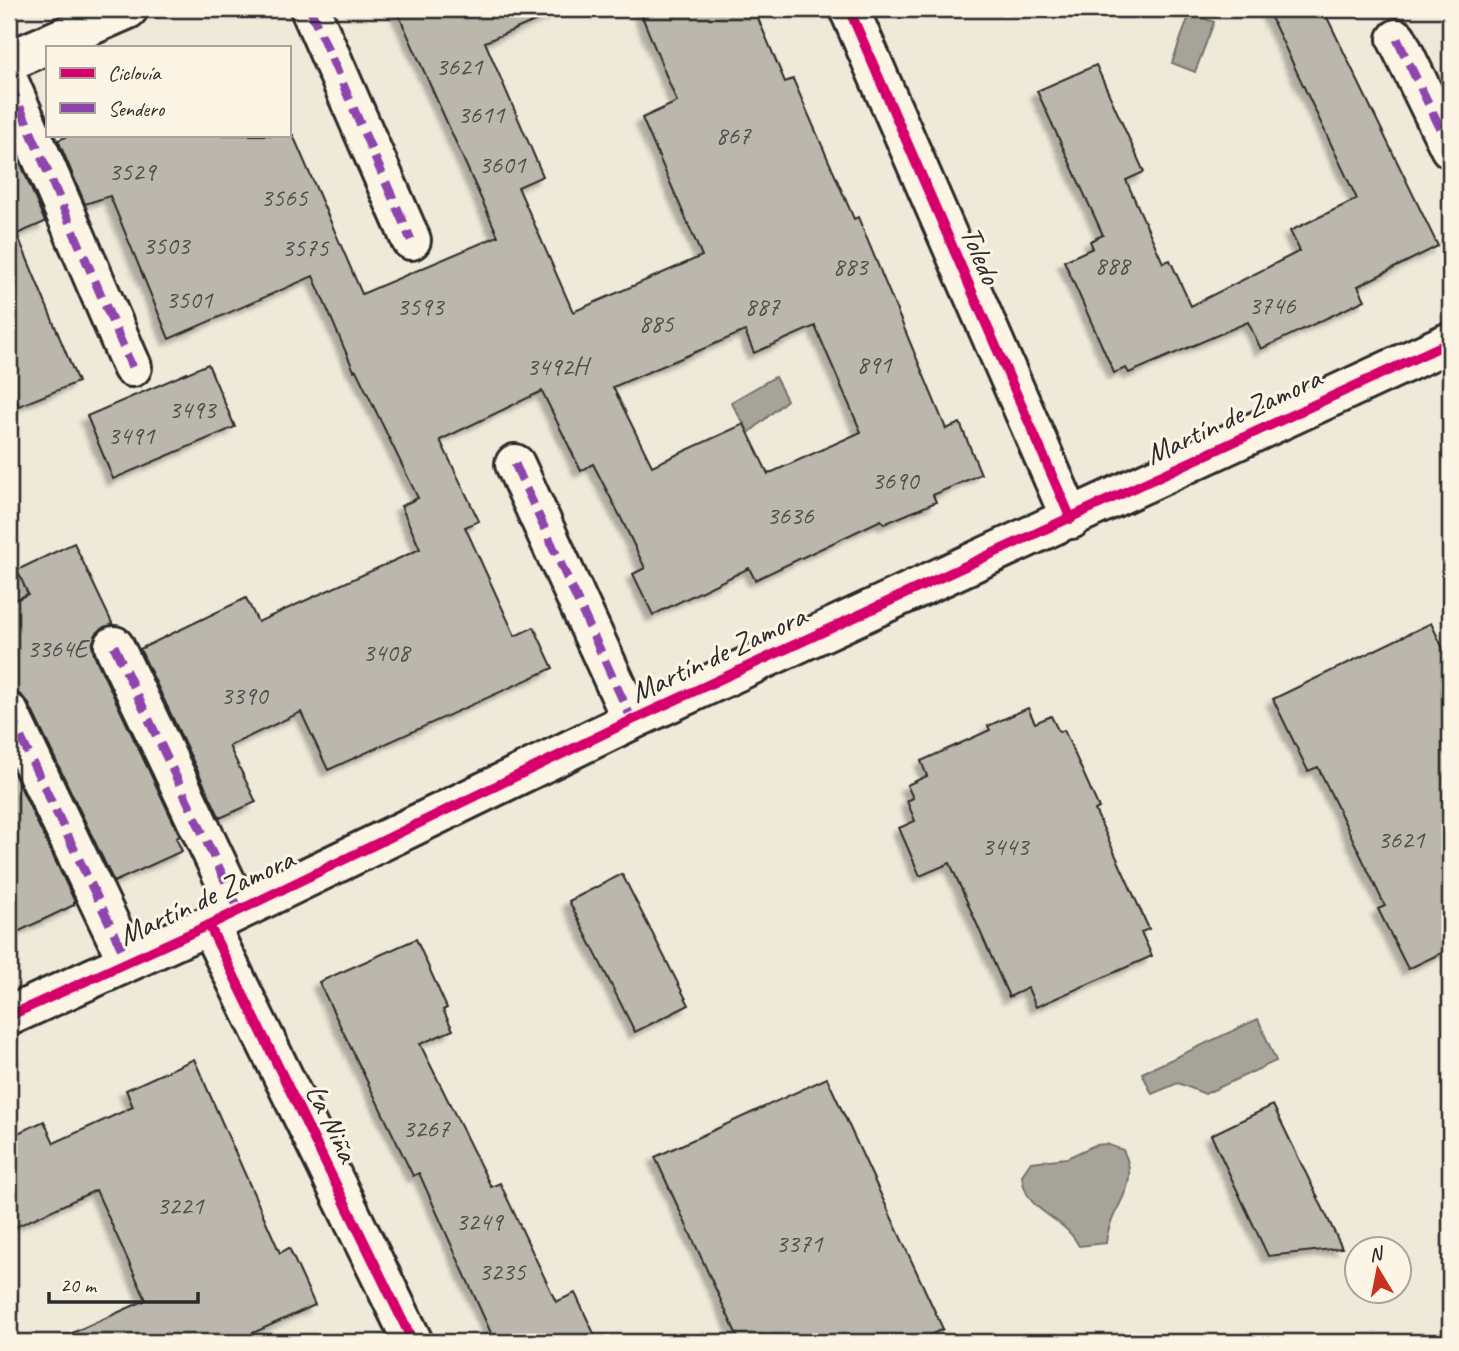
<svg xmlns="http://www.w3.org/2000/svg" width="1459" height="1351" font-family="Caveat,sans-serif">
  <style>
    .water { fill: #a6a399; stroke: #75736d; stroke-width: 2 }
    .building { fill: #bcb7ac; stroke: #2b2b2b; stroke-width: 2; fill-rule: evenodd; filter: url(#shadow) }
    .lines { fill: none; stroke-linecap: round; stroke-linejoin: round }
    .minor-casing { stroke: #2b2b2b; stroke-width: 44 }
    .tertiary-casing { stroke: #2b2b2b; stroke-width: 44 }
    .minor { stroke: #fcf5e5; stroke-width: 38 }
    .tertiary { stroke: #fcf5e5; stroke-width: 38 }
    .quiet { stroke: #8e44ad; stroke-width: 9; stroke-dasharray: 18 9; stroke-linecap: butt }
    .cycleway-casing { stroke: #fcf5e5; stroke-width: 15 }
    .cycleway { stroke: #d6006c; stroke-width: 10 }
    .labels { text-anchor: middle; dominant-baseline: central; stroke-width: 6; stroke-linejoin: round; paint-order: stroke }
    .number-label { font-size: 26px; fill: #4f4e4b }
    .street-label { font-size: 30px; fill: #2b2b2b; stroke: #fcf5e5 }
  </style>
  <defs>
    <filter id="shadow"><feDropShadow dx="-6" dy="6" stdDeviation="2" flood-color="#0004"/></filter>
  </defs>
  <rect width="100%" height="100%" fill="#efe9da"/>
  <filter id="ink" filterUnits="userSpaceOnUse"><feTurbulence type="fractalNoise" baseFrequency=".0143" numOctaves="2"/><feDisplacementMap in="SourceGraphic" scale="14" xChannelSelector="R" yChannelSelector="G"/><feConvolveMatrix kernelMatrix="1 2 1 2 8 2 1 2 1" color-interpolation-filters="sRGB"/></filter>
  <g filter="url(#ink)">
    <!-- water -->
    <g class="water">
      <polygon points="1190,13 1214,22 1195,72 1172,63"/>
      <polygon points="775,377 787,400 749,433 731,402"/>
      <polygon points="1258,1019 1276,1061 1205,1094 1178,1083 1152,1094 1142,1073"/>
      <path d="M1106,1144L1123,1150C1143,1189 1109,1206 1106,1243L1079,1246C1062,1213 1025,1215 1022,1175L1031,1162L1067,1158L1095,1145Z"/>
    </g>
    <!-- building -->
    <g class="building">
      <path d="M396,9H563L485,42L543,176L518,187L573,312L702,256L642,118L677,102L639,9H754L785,82L793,79L854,219L858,217L946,429L960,423L981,474L933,495L936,502L884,524L881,520L755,580L749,568L653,615L633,574L645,568L621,518L593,464L581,471L542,391L440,440L479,521L465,527L515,636L534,627L553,668L328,770L301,712L229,746L256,802L220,818L140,649L246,598L258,622L420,549L401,506L418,498L356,370L354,371L313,276L169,339L110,196L85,204L58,140L71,135H293L362,294L498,236ZM815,326L861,432L768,474L744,424L652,466L613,387L745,331L754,353Z"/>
      <polygon points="1267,9 1323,9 1438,246 1358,286 1365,300 1261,349 1248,322 1129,373 1126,368 1114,373 1064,261 1093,248 1090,241 1103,235 1037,91 1096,65 1144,172 1126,180 1163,263 1170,260 1191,306 1300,251 1290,231 1357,199"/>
      <polygon points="18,157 45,222 17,234 78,382 19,406 9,381 9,161"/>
      <polygon points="208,364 235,427 113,479 87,416"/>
      <polygon points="74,543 113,625 104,627 96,634 92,645 94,655 180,836 176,838 182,851 114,882 29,704 21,695 9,691 9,603 28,594 17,570"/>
      <polygon points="1431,623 1450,663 1450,949 1408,969 1378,909 1385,906 1318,767 1308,771 1273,699"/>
      <polygon points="1028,708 1035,723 1051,716 1059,732 1064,730 1099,808 1095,810 1149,929 1141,932 1152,956 1036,1007 1028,988 1009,997 950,863 920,876 899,828 915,821 907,801 913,798 907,785 927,776 921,761 990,730 988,726"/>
      <polygon points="9,763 74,900 74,905 9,936"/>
      <polygon points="622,874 689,1005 635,1032 569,901"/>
      <polygon points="416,939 447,1008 443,1010 453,1030 420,1044 491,1187 500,1183 556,1302 575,1293 598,1342 470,1342 491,1333 419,1173 413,1176 319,982"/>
      <polygon points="194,1059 280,1253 289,1248 315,1305 233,1342 52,1342 146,1300 96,1190 9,1230 9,1137 44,1121 54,1143 133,1107 126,1090"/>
      <polygon points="827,1078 943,1329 915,1342 740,1342 655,1157"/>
      <polygon points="1273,1105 1342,1248 1268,1256 1211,1135"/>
    </g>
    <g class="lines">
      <defs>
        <g id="minor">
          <polyline points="310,9 411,240"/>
          <polyline points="849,9 1071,519"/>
          <polyline points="1397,39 1450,148"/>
          <polyline points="9,61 128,9"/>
          <polyline points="9,82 132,367"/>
          <polyline points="515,464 632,720"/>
          <polyline points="114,646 239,910"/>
          <polyline points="9,713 127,960"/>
          <polyline points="209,925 413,1342"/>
        </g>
        <polyline id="tertiary" points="9,1016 209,925 632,720 1450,342"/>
      </defs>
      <!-- minor casing -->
      <use href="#minor" class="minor-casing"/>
      <!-- tertiary casing -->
      <use href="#tertiary" class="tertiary-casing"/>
      <!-- minor -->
      <use href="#minor" class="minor"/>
      <!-- tertiary -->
      <use href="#tertiary" class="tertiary"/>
      <!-- quiet -->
      <g class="quiet">
        <polyline points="310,9 411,240"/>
        <polyline points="1397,39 1450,148"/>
        <polyline points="9,82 132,367"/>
        <polyline points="515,464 632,720"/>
        <polyline points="114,646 239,910"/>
        <polyline points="9,713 127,960"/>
      </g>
      <defs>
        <g id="cycleway">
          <polyline points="849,9 1071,519"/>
          <polyline points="209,925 413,1342"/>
          <polyline points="9,1016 209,925 632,720 1450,342"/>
        </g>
      </defs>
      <!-- cycleway casing -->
      <use href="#cycleway" class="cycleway-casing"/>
      <!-- cycleway -->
      <use href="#cycleway" class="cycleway"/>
    </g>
  </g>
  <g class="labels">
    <!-- number labels -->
    <g class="number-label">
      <text x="459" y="66">3621</text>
      <text x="481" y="114">3611</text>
      <text x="733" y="135">867</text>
      <text x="502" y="164">3601</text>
      <text x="132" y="171">3529</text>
      <text x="284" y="197">3565</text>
      <text x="166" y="245">3503</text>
      <text x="305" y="247">3575</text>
      <text x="1112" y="265">888</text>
      <text x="850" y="266">883</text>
      <text x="189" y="299">3501</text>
      <text x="1272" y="305">3746</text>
      <text x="420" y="306">3593</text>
      <text x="762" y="306">887</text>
      <text x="656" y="323">885</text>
      <text x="874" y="364">891</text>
      <text x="557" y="366">3492H</text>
      <text x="192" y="409">3493</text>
      <text x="131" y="435">3491</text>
      <text x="895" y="480">3690</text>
      <text x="790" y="515">3636</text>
      <text x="57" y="648">3364E</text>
      <text x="386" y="652">3408</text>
      <text x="244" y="695">3390</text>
      <text x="1401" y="839">3621</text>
      <text x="1005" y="846">3443</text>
      <text x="426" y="1128">3267</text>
      <text x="180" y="1205">3221</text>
      <text x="479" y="1221">3249</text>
      <text x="799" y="1243">3371</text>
      <text x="502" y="1271">3235</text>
    </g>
    <!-- street labels -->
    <g class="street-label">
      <text transform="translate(981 255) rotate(67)">Toledo</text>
      <text transform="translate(1233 416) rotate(-25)">Martín de Zamora</text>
      <text transform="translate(718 654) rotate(-25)">Martín de Zamora</text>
      <text transform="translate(206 897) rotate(-25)">Martín de Zamora</text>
      <text transform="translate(332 1123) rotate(64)">La Niña</text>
    </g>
  </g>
  <!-- margin -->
  <rect width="1459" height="1351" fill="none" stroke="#fcf5e5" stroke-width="35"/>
  <rect x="18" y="18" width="1424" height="1316" fill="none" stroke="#2b2b2b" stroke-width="2.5" filter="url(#ink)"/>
  <!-- legend -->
  <rect x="46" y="46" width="245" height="91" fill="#fcf5e5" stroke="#a8a49b" stroke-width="2"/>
  <rect x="60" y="68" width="35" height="10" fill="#d6006c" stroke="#a8a49b" stroke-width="2"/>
  <text x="108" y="80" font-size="21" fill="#2b2b2b">Ciclovía</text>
  <rect x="60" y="103" width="35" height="10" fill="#8e44ad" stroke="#a8a49b" stroke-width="2"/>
  <text x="108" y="116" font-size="21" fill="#2b2b2b">Sendero</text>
  <!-- north arrow -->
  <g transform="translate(1378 1270) rotate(350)"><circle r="33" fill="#fcf5e5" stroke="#a8a49b" stroke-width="2"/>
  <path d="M0-5L12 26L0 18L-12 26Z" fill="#c8321e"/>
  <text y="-10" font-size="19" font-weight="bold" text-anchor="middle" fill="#2b2b2b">N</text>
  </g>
  <!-- scale -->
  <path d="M49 1292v10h149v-10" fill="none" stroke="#2b2b2b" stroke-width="3.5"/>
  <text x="60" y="1292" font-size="21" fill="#2b2b2b" stroke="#fcf5e5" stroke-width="5" paint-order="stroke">20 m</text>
</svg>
